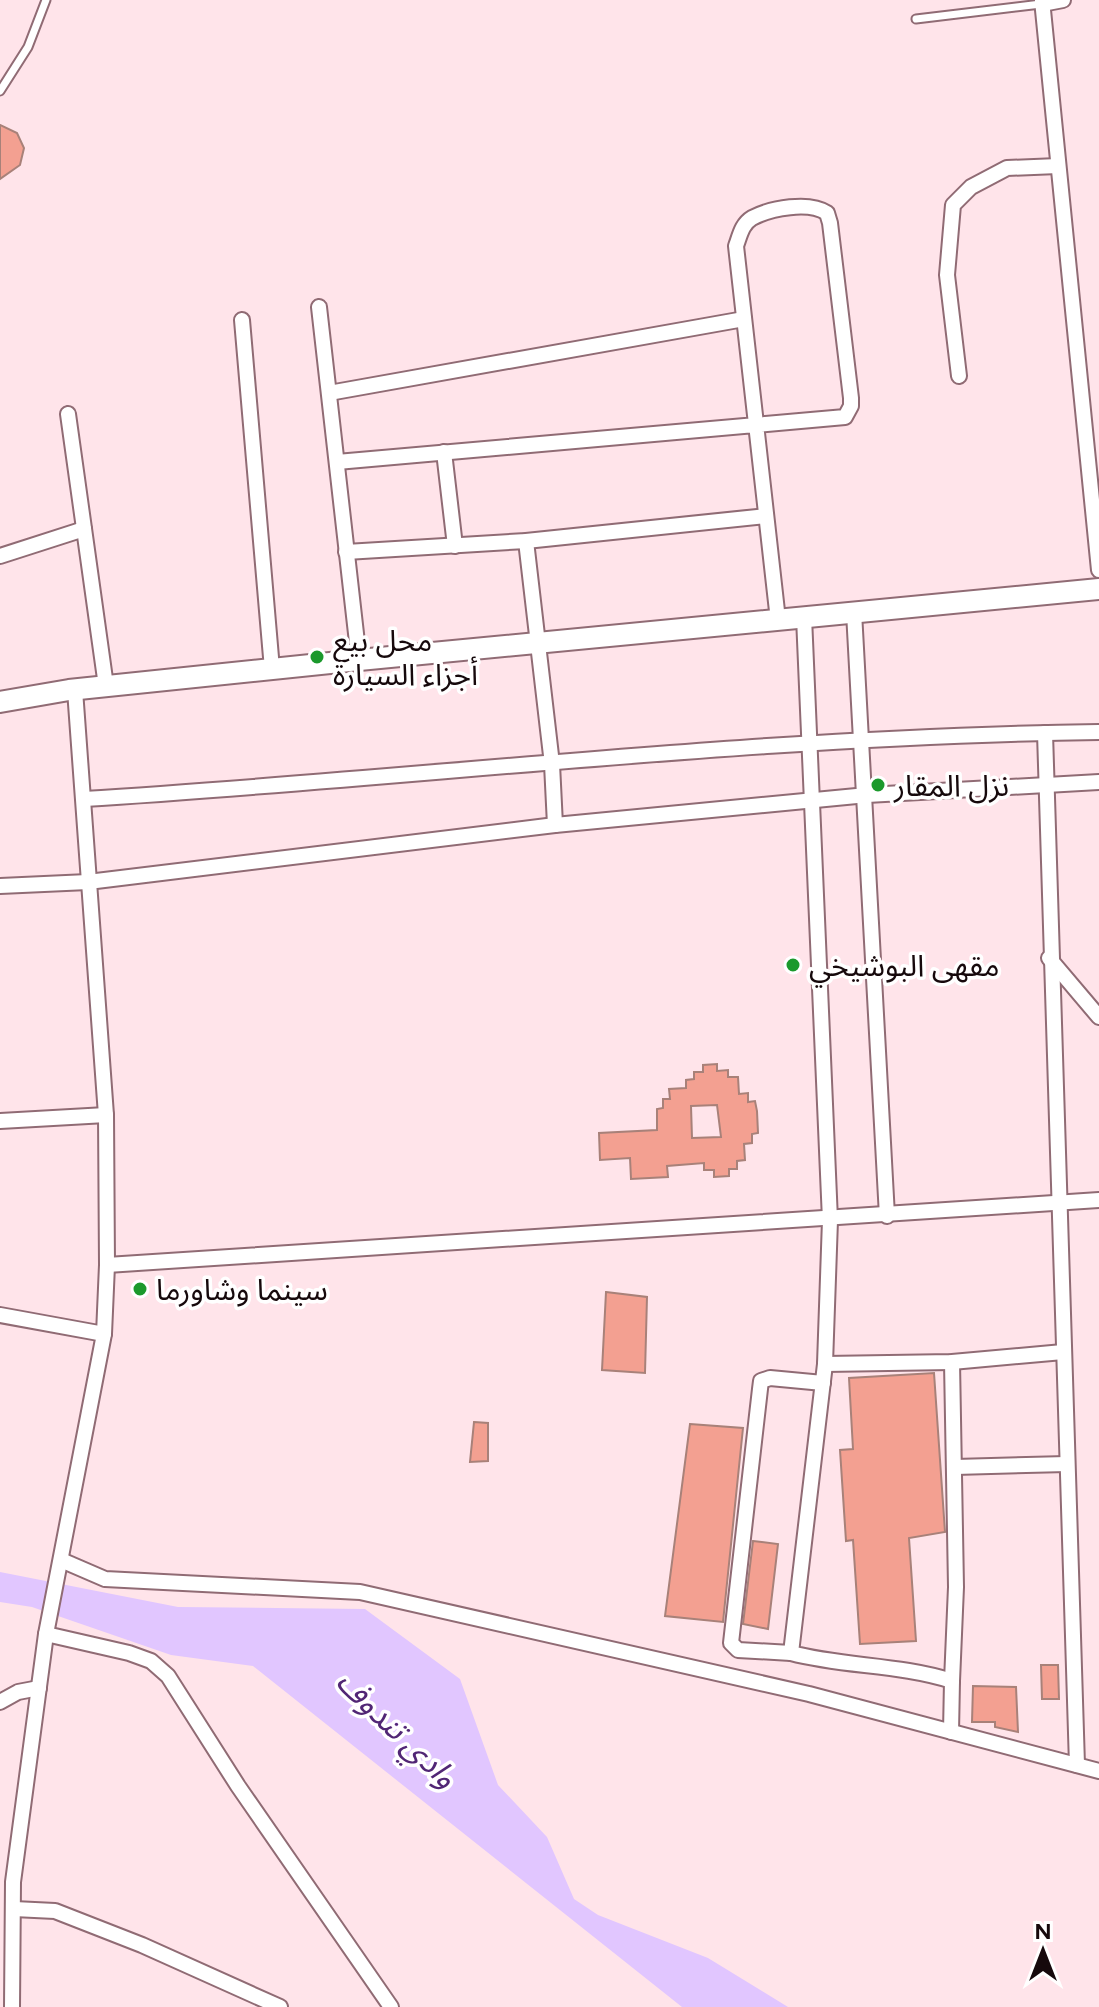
<svg xmlns="http://www.w3.org/2000/svg" width="1099" height="2007" font-family="Figtree,'Noto Sans Arabic',sans-serif">
  <style>
    .water { fill: #e1c6ff }
    .building { fill: #f3a091; stroke: #a88179; stroke-width: 2; fill-rule: evenodd }
    .lines { fill: none; stroke-linecap: round; stroke-linejoin: round }
    .service-casing { stroke: #906b74; stroke-width: 11 }
    .minor-casing { stroke: #906b74; stroke-width: 18 }
    .secondary-casing { stroke: #906b74; stroke-width: 24 }
    .service { stroke: #fff; stroke-width: 7 }
    .minor { stroke: #fff; stroke-width: 14 }
    .secondary { stroke: #fff; stroke-width: 20 }
    .poi-dot { fill: #1b992c; stroke: #fff; stroke-width: 3 }
    .labels { text-anchor: middle; dominant-baseline: central; stroke-width: 7; stroke-linejoin: round; paint-order: stroke }
    .poi-label { font-size: 30px; fill: #16090c; stroke: #fff; text-anchor: start }
    .water-label { font-size: 32px; font-style: italic; fill: #512675; stroke: #fff }
  </style>
  <rect width="100%" height="100%" fill="#ffe4ea"/>
  <!-- water -->
  <polygon class="water" points="0,1572 178,1607 365,1609 460,1679 498,1785 547,1837 574,1899 598,1915 708,1958 788,2007 682,2007 253,1666 171,1655 32,1607 0,1602"/>
  <!-- building -->
  <g class="building">
    <polygon points="0,125 17,133 24,148 20,165 0,179"/>
    <path d="M717,1064V1071L728,1070V1077H738L739,1094L748,1093V1102L755,1101L757,1111L758,1133L752,1134V1143L744,1144L745,1160L737,1161V1169H729V1176L714,1177V1170H704V1163L667,1166L668,1177L631,1179L630,1158L600,1160L599,1133L657,1130V1109L663,1108V1099H670L669,1089L686,1088V1080L694,1079V1072H703V1065ZM717,1105L721,1137L692,1138L691,1106Z"/>
    <polygon points="606,1292 647,1297 645,1373 602,1370"/>
    <polygon points="934,1373 945,1532 909,1538 916,1641 860,1644 853,1540 846,1541 840,1450 853,1449 849,1378"/>
    <polygon points="474,1422 488,1423 488,1461 470,1462"/>
    <polygon points="690,1424 743,1428 723,1622 665,1616"/>
    <polygon points="753,1541 778,1544 768,1629 743,1624"/>
    <polygon points="1041,1665 1058,1665 1059,1699 1042,1699"/>
    <polygon points="973,1686 1016,1687 1018,1732 995,1727 995,1722 972,1722"/>
  </g>
  <g class="lines">
    <defs>
      <g id="service">
        <polyline points="916,19 1041,4"/>
        <polyline points="0,91 28,47 46,0"/>
      </g>
      <g id="minor">
        <polyline points="1042,0 1099,570"/>
        <polyline points="1042,4 1063,0"/>
        <polyline points="319,307 359,660"/>
        <polyline points="242,320 272,669"/>
        <polyline points="959,376 947,275 953,205 971,187 1007,168 1058,166"/>
        <polyline points="329,393 744,319"/>
        <polyline points="68,414 106,686"/>
        <polyline points="444,452 455,546"/>
        <path d="M337,462L845,417L851,406V398L830,223L827,213C809,201 771,208 752,218C742,224 740,235 736,246L778,620"/>
        <polyline points="526,541 552,764 555,825"/>
        <polyline points="346,552 526,541 766,516"/>
        <polyline points="0,556 84,529"/>
        <polyline points="854,612 887,1216"/>
        <path d="M804,617L830,1220L825,1364L791,1653C844,1667 899,1664 952,1681L951,1732"/>
        <polyline points="1045,733 1077,1765"/>
        <path d="M84,799C422,778 760,736 1099,732"/>
        <polyline points="0,886 88,882 555,825 867,795 1099,782"/>
        <polyline points="1049,958 1099,1017"/>
        <polyline points="0,1121 106,1115"/>
        <polyline points="107,1265 1099,1200"/>
        <polyline points="0,1315 104,1334"/>
        <polyline points="952,1362 956,1587 952,1681"/>
        <polyline points="825,1364 952,1362 1063,1352"/>
        <polyline points="955,1467 1067,1464"/>
        <polyline points="61,1560 105,1579 360,1592 809,1694 1099,1771"/>
        <polyline points="46,1634 129,1653 151,1661 168,1676 238,1786 391,2007"/>
        <polyline points="791,1653 738,1650 731,1643 760,1389 761,1381 770,1378 823,1383"/>
        <polyline points="0,1702 18,1692 39,1688"/>
        <polyline points="14,1909 55,1911 142,1945 280,2007"/>
        <polyline points="12,2007 13,1882 46,1634 104,1334 107,1265 106,1115 75,690"/>
      </g>
      <polyline id="secondary" points="0,702 69,690 359,660 1099,589"/>
    </defs>
    <!-- service casing -->
    <use href="#service" class="service-casing"/>
    <!-- minor casing -->
    <use href="#minor" class="minor-casing"/>
    <!-- secondary casing -->
    <use href="#secondary" class="secondary-casing"/>
    <!-- service -->
    <use href="#service" class="service"/>
    <!-- minor -->
    <use href="#minor" class="minor"/>
    <!-- secondary -->
    <use href="#secondary" class="secondary"/>
  </g>
  <!-- markers -->
  <g class="poi-dot">
    <circle cx="317" cy="657" r="8"/>
    <circle cx="878" cy="785" r="8"/>
    <circle cx="793" cy="965" r="8"/>
    <circle cx="140" cy="1289" r="8"/>
  </g>
  <g class="labels">
    <!-- poi labels -->
    <g class="poi-label">
      <text x="333" y="640">محل بيع<tspan x="333" dy="34">أجزاء السيارة</tspan></text>
      <text x="894" y="785">نزل المقار</text>
      <text x="809" y="965">مقهى البوشيخي</text>
      <text x="156" y="1289">سينما وشاورما</text>
    </g>
    <!-- water labels -->
    <g class="water-label">
      <text transform="translate(397 1729) rotate(44)">وادي تندوف</text>
    </g>
  </g>
  <!-- north arrow -->
  <g transform="translate(1043 1951)" stroke="#ffffff" stroke-width="6" paint-order="stroke">
  <path d="M0-6L14 30L0 20L-14 30Z" fill="#16090c"/>
  <text y="-12" font-size="22" font-weight="bold" text-anchor="middle" fill="#16090c">N</text>
  </g>
</svg>
